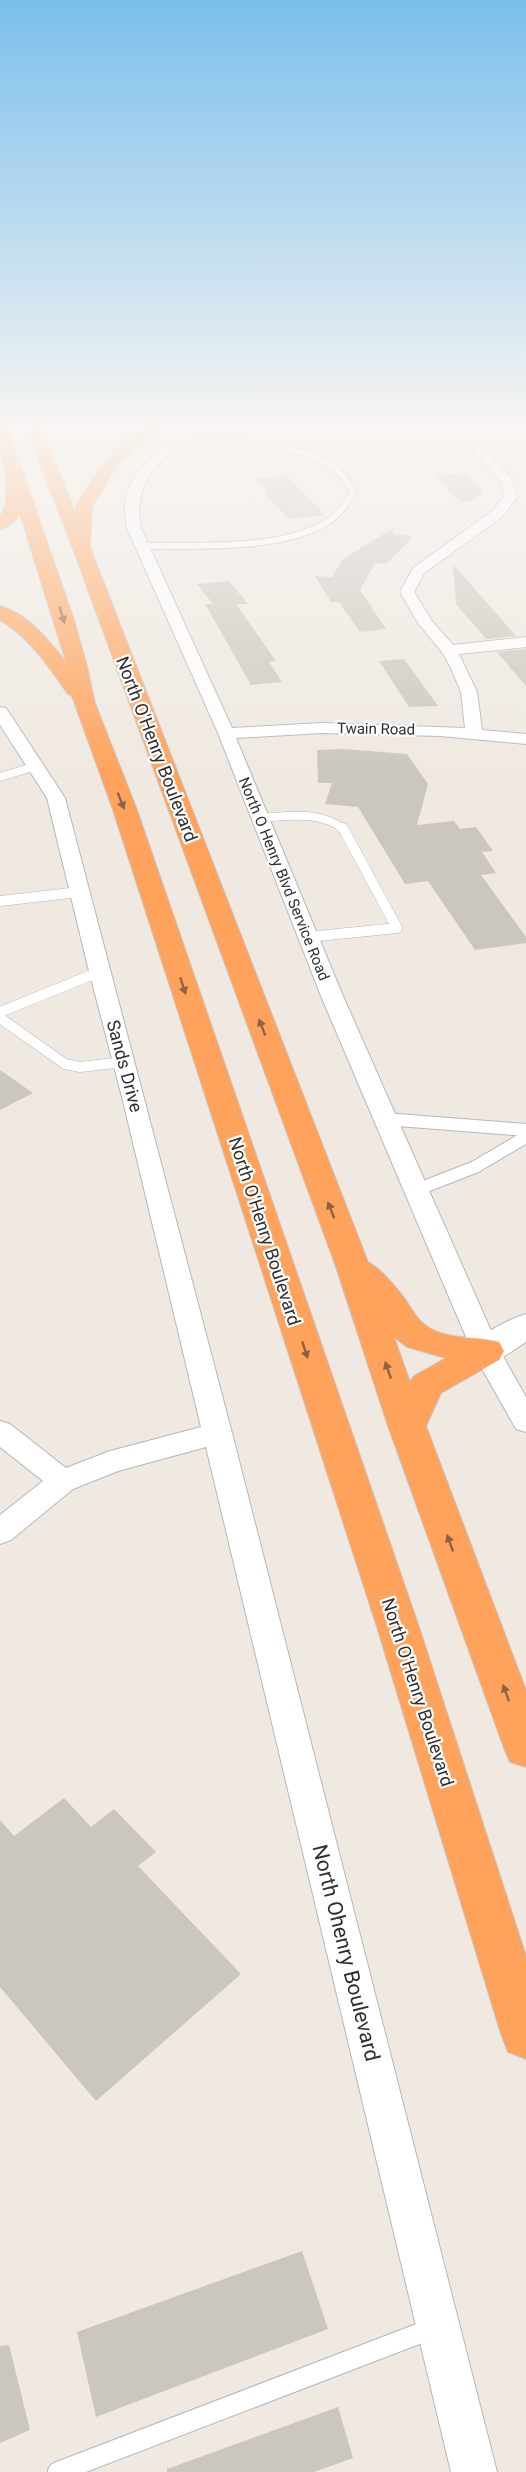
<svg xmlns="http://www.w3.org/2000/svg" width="526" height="2472" font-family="Roboto,sans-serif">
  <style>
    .building { fill: #cbc7bf }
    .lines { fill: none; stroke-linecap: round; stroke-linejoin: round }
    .lane-far4-casing { stroke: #b4b7c1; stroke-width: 8 }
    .lane-far3-casing { stroke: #b4b7c1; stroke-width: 9 }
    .lane-far2-casing { stroke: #b4b7c1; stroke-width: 11 }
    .lane-far1-casing { stroke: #b4b7c1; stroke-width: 14 }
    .lane-casing { stroke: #b4b7c1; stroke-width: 22 }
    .street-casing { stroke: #b4b7c1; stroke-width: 2 }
    .secondary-casing { stroke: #b4b7c1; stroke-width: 2 }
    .highway-casing { stroke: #c9c9c9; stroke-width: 2 }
    .lane-far4 { stroke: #fff; stroke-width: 6 }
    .lane-far3 { stroke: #fff; stroke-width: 8 }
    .lane-far2 { stroke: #fff; stroke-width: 10 }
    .lane-far1 { stroke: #fff; stroke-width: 12 }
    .lane { stroke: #fff; stroke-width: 20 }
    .street { fill: #fff; fill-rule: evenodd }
    .secondary { fill: #fff; fill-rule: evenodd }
    .highway { fill: #ffa35c; fill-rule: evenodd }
    .oneway { fill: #8c6343 }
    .labels { text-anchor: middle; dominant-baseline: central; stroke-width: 4.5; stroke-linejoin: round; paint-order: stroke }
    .far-street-label { font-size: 15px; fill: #2e2e2e; stroke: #fff }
    .street-label { font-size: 18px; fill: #2e2e2e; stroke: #fff }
    .near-street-label { font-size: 21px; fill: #2e2e2e; stroke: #fff }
  </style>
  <rect width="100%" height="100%" fill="#efe9e1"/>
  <!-- building -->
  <g class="building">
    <polygon points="465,473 484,491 470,501 460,502 435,475"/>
    <polygon points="287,476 325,515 288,519 263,492 267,491 255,479"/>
    <polygon points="396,526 392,533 413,537 386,564 375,563 360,590 386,629 360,632 339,602 331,602 315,576 332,577 342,560"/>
    <polygon points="453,564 516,636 486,639 456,604"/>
    <polygon points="229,581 248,604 236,604 276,661 269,662 282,682 251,685 205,604 213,604 197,584"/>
    <polygon points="526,649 526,686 497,652"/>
    <polygon points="404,659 438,706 409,707 379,661"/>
    <polygon points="344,749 407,754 428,784 417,825 454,821 460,829 476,827 493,851 482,852 496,873 481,875 526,937 526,943 475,950 428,881 405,884 358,807 325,804 332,783 318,783 317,750"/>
    <polygon points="0,1070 33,1093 0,1110"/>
    <polygon points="64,1798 91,1827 114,1809 156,1852 138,1866 241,1974 96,2101 0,1987 0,1820 14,1836"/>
    <polygon points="302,2251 328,2329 96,2417 77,2332"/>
    <polygon points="9,2345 30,2430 0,2443 0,2346"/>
    <polygon points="338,2407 353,2458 314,2472 167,2472 167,2469"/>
  </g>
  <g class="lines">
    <defs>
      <path id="lane-far4" d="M142,546C195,545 284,551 329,521C339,514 347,503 353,493C349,485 345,475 337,470C302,442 236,440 193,432"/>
      <g id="lane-far3">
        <polyline points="0,777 36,766"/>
        <path d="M260,818C289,816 320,810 345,830"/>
      </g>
      <g id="lane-far2">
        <polyline points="0,901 79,892"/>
        <polyline points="308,937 397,928 343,828"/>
        <polyline points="0,1012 99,972"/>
        <polyline points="0,1018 65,1064 80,1067 124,1062"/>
      </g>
      <g id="lane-far1">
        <polyline points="385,1119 526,1130"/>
        <polyline points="416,1190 475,1167 526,1137"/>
      </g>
      <polyline id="lane" points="58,2472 431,2329"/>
      <g id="street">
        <path d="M193,428H207C200,435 191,439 183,444C151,467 134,487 141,528L232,728L322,723L465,728L461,692L450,666L442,652L418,623L400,592L413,568L492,511L504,497L502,483L453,428H465L512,480L517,497L502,517L424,573L414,592L432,621L453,645L526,637V647L459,654L477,692L482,730L526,734V744L440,736L322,733L236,738L343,996L500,1351L526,1397V1432L516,1429L472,1351L321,996L218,733L127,528C126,520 124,512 125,504C128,470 166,443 193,428Z"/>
        <polygon points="0,707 6,708 65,798 232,1433 497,2472 451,2472 206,1447 118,1471 73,1489 11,1540 0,1544 0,1515 43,1481 0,1447 0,1421 10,1424 66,1468 110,1451 201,1427 122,1097 88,967 47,798 0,725"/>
      </g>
      <path id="secondary" d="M526,1314V1342C507,1354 496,1366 473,1360L468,1351C479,1334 507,1320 526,1314Z"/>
      <g id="highway">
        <path d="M0,428L8,429L73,617L86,662L95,703L137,810L419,1627L526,1956V2059L508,2052L501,2034L377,1627L113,810L72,696L68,694C48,666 30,638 0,620V606C27,613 49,640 66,662L20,514L12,524L0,530V517L6,504L5,477L7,474L0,452Z"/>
        <path d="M26,428H41L75,512L76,506C96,474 119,425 163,428L130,451L117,466L92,506L90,547L368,1262C379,1268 393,1283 401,1294C411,1306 416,1321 431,1329C451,1340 477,1336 499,1342L504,1351L499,1360L441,1393L426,1426L526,1690V1767L510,1762L504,1748L388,1426L335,1264L73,549ZM394,1337L407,1347L446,1358L414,1376L410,1382Z"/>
      </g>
    </defs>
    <!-- lane-far4 casing -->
    <use href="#lane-far4" class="lane-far4-casing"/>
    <!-- lane-far3 casing -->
    <use href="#lane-far3" class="lane-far3-casing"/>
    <!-- lane-far2 casing -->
    <use href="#lane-far2" class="lane-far2-casing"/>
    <!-- lane-far1 casing -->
    <use href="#lane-far1" class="lane-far1-casing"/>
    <!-- lane casing -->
    <use href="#lane" class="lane-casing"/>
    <!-- street casing -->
    <use href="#street" class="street-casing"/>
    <!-- secondary casing -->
    <use href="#secondary" class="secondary-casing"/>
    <!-- highway casing -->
    <use href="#highway" class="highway-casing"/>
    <!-- lane-far4 -->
    <use href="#lane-far4" class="lane-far4"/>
    <!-- lane-far3 -->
    <use href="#lane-far3" class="lane-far3"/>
    <!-- lane-far2 -->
    <use href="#lane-far2" class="lane-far2"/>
    <!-- lane-far1 -->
    <use href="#lane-far1" class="lane-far1"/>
    <!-- lane -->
    <use href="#lane" class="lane"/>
    <!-- street -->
    <use href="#street" class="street"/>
    <!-- secondary -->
    <use href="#secondary" class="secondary"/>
    <!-- highway -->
    <use href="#highway" class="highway"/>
  </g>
  <!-- one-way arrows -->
  <defs><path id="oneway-solid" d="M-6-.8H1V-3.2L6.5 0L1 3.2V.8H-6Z" transform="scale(1.5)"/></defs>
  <g class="oneway">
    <use href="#oneway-solid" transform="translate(62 615) rotate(73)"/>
    <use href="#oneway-solid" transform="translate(121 801) rotate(69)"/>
    <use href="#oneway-solid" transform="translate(183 986) rotate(72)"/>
    <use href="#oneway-solid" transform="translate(262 1027) rotate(-111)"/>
    <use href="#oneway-solid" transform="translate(331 1210) rotate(-111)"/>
    <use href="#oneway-solid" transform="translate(305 1350) rotate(72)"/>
    <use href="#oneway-solid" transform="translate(388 1370) rotate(-109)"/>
    <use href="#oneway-solid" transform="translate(450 1543) rotate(-110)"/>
    <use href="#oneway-solid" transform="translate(506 1693) rotate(-110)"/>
  </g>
  <!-- sky -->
  <linearGradient id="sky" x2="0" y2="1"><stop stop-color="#7abfeb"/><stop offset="0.55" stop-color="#f8f5f2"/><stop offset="1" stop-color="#f8f5f2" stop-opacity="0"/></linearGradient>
  <rect width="526" height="774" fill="url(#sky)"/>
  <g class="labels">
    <!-- far-street labels -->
    <g class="far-street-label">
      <text transform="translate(376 729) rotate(1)">Twain Road</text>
      <text transform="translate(284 879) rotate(68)">North O Henry Blvd Service Road</text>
    </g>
    <!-- street labels -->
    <g class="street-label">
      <text transform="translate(157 749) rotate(69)">North O'Henry Boulevard</text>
      <text transform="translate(125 1066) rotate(75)">Sands Drive</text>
      <text transform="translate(265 1231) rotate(72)">North O'Henry Boulevard</text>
      <text transform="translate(418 1692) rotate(72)">North O'Henry Boulevard</text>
    </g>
    <!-- near-street labels -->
    <g class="near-street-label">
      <text transform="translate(346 1953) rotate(76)">North Ohenry Boulevard</text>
    </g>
  </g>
</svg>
